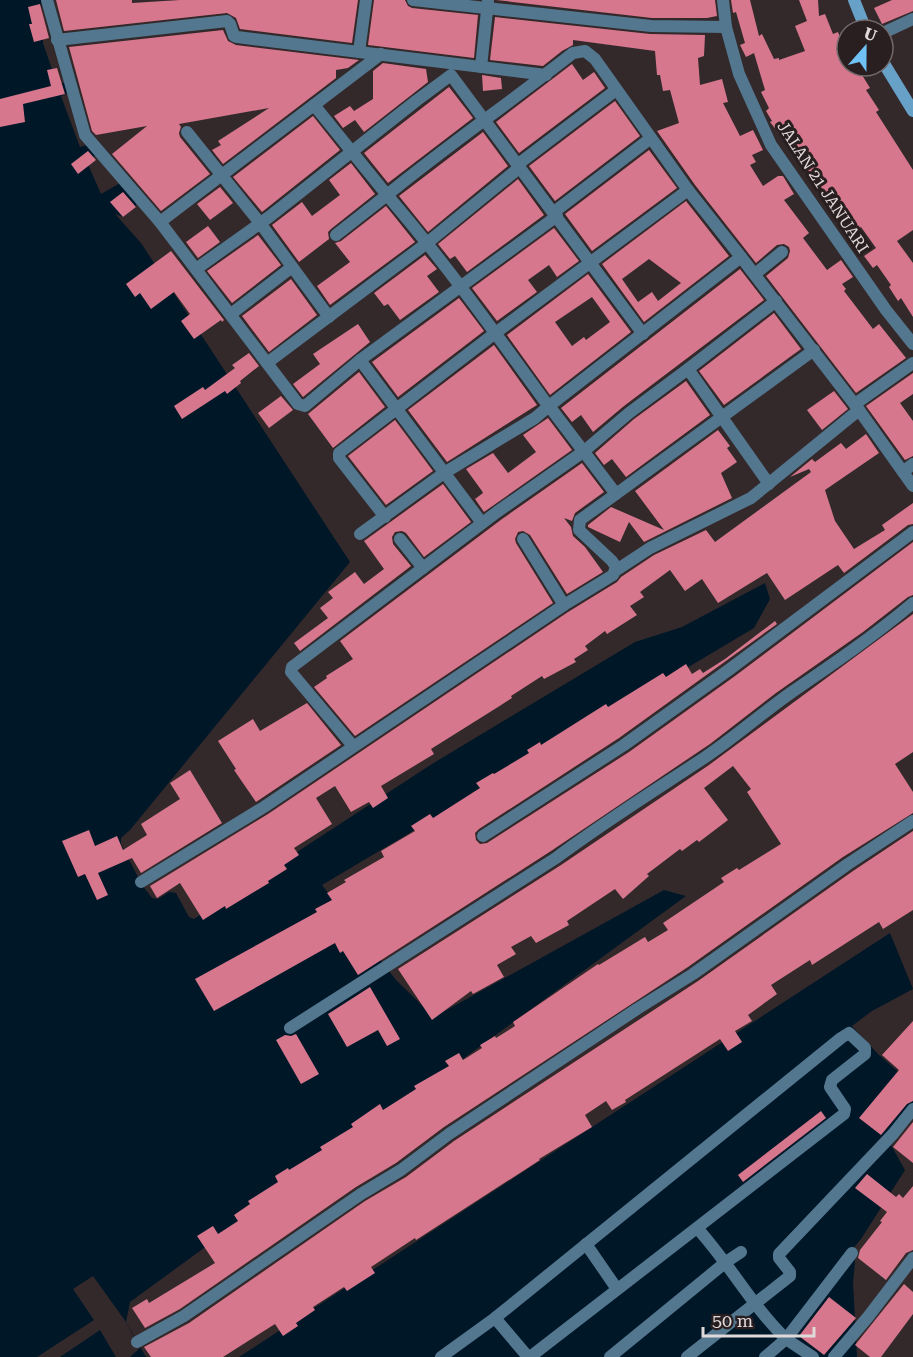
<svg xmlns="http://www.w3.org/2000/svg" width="913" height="1357" font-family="'Roboto Serif',serif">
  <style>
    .water { fill: #001728 }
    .pier { fill: #33292b }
    .building { fill: #d6778d; fill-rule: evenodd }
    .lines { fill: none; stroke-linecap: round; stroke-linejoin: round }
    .minor { stroke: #53778f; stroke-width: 12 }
    .secondary { stroke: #67a1c7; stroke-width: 12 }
    .labels { text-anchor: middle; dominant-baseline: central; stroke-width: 6; stroke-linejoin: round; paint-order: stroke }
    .street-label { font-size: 16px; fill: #e0d9da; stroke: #291f21 }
  </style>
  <rect width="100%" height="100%" fill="#33292b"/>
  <!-- water -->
  <g class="water">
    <polygon points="0,0 41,0 43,43 57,84 69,82 71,92 61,96 80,147 90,144 97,154 87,162 101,194 122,182 136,203 136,207 123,217 115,214 141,243 350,562 130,830 121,838 121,844 142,885 152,898 158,899 169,892 176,893 189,917 194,919 432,764 635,642 682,627 765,583 770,599 754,628 322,885 396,980 434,1017 664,890 686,896 130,1302 126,1322 146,1357 0,1357"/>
    <polygon points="890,933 913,989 872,1011 852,1026 878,1054 913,1085 913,1109 888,1140 905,1170 861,1239 851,1251 854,1255 855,1263 853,1282 857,1357 239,1357"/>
  </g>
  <!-- pier -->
  <polygon class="pier" points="93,1276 126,1322 140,1348 130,1357 116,1357 100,1330 60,1357 37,1357 94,1320 73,1289"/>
  <!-- building -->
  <g class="building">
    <polygon points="56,0 132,0 132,3 180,0 358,0 352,43 240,29 236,18 227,13 64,31"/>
    <polygon points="374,0 405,0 408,6 412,8 478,15 474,58 368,45"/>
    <polygon points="496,0 715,0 717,16 707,18 652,18"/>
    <polygon points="731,0 750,0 759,36 762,34 774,59 779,58 779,60 805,51 795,26 807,21 799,0 818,0 819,16 825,14 833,34 838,32 847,58 847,66 850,66 853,74 859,70 870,88 866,90 879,110 876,112 913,170 913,230 897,241 913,263 913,317 901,298 898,301 889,287 891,285 877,265 873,268 864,256 876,248 861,227 851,234 839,218 841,217 830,202 832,201 770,122 772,121 766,111 769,108 761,92 765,90 754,53 746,57 740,45 745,43 736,12 733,13"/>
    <polygon points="892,0 913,0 913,11 882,24 874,8"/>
    <polygon points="40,4 49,38 34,42 29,24 32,24 28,7"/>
    <polygon points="495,17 650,34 705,35 704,56 698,58 700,85 722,79 728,102 723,103 740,136 753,130 763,150 752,155 756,162 750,165 763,186 778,176 783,176 794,194 784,200 809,233 803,238 827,270 841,260 853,277 842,284 846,289 844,291 873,329 879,324 906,358 856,393 766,276 788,258 790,251 789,247 784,244 777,245 756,263 695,185 657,131 679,123 670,90 663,91 660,75 657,75 655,51 573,40 573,45 562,51 543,66 490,60"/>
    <polygon points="223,30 228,41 236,45 359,60 348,68 336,70 336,78 223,164 212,150 221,145 218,141 269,108 179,124 181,127 179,133 180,137 210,174 161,211 112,154 147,126 96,135 92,131 69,47"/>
    <polygon points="383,63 426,69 428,82 364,132 355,120 343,128 334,116 350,106 354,111 373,99 373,71"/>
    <polygon points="572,64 583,80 594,72 605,88 519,153 496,122"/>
    <polygon points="57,68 65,94 23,104 25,122 0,127 0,99 51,86 47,70"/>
    <polygon points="482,75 501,78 502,89 483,91"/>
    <polygon points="449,87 473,118 388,183 364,153"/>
    <polygon points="615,101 640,136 555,201 529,166"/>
    <polygon points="313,116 340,150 262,212 233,177"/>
    <polygon points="483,132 508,166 428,232 399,196"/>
    <polygon points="649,150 677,188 592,251 565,214"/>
    <polygon points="88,151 96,160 78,174 71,164"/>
    <polygon points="351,163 375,194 331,229 328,232 329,239 299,262 272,225 302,202 312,216 340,195 329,180"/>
    <polygon points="518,179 544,215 467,272 455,256 450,259 438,244"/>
    <polygon points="220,187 233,203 210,220 197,204"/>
    <polygon points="123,192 136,207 123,217 110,202"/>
    <path d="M686,201L729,256L644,322L602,264ZM649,259L681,283L658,301L652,292L638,302L622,279Z"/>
    <polygon points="386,206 415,242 330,305 317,286 350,262 335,243 341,241"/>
    <polygon points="208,226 220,242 198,258 186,242"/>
    <polygon points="554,228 579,261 557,277 549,265 528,280 537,292 497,321 472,288"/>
    <polygon points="258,235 281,265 232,303 207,271"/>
    <polygon points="171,251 224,320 222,322 221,320 194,339 181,321 190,314 174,292 151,309 140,293 135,297 126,284"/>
    <polygon points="425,255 437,269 427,276 439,292 400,320 388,304 384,306 374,293"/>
    <polygon points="740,269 764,300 624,406 593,432 581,415 572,422 561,408"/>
    <path d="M588,274L631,332L550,395L507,335ZM592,297L610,322L586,340L584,337L572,346L555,322Z"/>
    <polygon points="291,279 317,315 269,352 242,316"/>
    <polygon points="459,298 484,331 398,397 372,362"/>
    <polygon points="774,313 801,349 724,405 699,371"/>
    <polygon points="358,324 370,342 303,397 293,384 320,364 313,354"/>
    <polygon points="494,345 537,405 447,462 408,410"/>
    <polygon points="249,353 259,366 240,381 241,383 227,394 225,391 182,419 174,406 203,387 205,390 235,368 232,365"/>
    <polygon points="359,372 385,407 333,448 308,414"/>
    <polygon points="913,373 913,394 900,403 913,421 913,456 905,460 866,406"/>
    <polygon points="686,381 710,415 626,477 612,459 604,465 595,453 634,419"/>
    <polygon points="834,391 848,409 822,430 807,410"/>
    <polygon points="281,396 293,410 269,428 258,413"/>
    <polygon points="548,418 572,450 484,512 475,499 483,493 482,491 466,469 493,453 508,473 536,452 523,435"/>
    <polygon points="395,420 433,471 386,505 348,456"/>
    <polygon points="718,430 730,446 727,448 737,462 721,473 732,498 644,542 629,522 620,542 588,527 588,525 611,507 664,530 635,491"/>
    <polygon points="866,434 879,453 825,490 835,521 854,549 885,530 882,525 913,503 913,524 908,525 844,573 838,565 785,600 767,573 718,603 702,579 685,591 670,570 640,592 644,597 630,606 637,615 607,634 605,631 585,646 588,650 574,659 576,662 544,679 542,676 511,696 512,698 498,707 431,749 434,754 381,786 388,798 373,808 369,802 351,812 335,786 316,798 332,824 294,848 299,855 284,865 287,869 268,881 269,883 226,909 225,906 203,920 180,883 157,898 150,886 268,814 568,612 617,582 621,577 654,555 706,530 715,542 811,472 809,469 790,477 812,459 815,462 841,443 846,449"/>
    <polygon points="582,463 604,492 575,513 572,521 564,518 571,527 573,536 585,547 603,572 567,594 530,535 523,531 518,532 515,539 516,543 553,603 355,736 314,687 327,678 326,676 353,659 340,641 502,519"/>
    <polygon points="443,484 471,522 424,557 406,533 402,531 395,532 392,537 393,544 411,566 300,651 294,643 328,618 320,608 333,598 328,592 355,572 364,584 384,569 364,541"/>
    <polygon points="913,542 913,595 908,597 863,632 776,693 710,744 551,851 358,975 343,951 340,953 335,943 214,1011 195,979 317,912 315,909 332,900 327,893 346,882 344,880 384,857 381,851 415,831 411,826 430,814 433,818 480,788 476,783 493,773 494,774 529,753 527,750 540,742 541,745 606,704 608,707 663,673 666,677 686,664 692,674 700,669 703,673 725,659 775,621 777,624 619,738 479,829 475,833 476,840 480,844 487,843 629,752 735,676"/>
    <polygon points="913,614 913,752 895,764 913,792 913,813 843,857 688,967 444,1127 396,1163 356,1187 180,1309 145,1328 132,1308 147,1299 149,1303 215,1263 197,1236 213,1226 218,1234 238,1221 234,1215 250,1204 248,1201 278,1182 275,1176 288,1168 289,1170 322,1150 320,1147 353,1127 351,1124 380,1104 383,1110 416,1089 414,1086 449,1066 445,1061 459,1053 463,1060 482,1048 480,1045 495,1036 496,1038 515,1026 513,1022 598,964 599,965 645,937 648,942 668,930 663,923 724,882 721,878 737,868 739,870 781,844 747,792 751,789 733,766 704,788 728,820 699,842 697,840 682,851 680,849 647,874 649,876 623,899 615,889 567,921 569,925 536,943 531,936 511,947 516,954 497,965 504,977 473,994 471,991 432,1020 398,969 561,865 709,765"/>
    <polygon points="307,703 341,745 256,802 234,770 236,769 218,741 253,719 260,731"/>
    <polygon points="190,770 222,823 141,873 132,858 98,873 108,895 97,900 85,874 78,877 62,841 89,830 95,846 117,836 123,850 147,835 141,824 180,799 170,783"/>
    <polygon points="913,831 913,910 883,929 879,922 812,965 810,960 771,985 777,994 748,1015 752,1021 735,1031 742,1042 728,1051 720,1039 625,1100 626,1102 612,1110 606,1101 585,1115 592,1127 539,1159 540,1160 416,1240 415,1238 371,1267 375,1273 347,1291 344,1287 313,1307 315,1310 296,1323 298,1326 283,1336 275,1324 223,1357 151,1357 144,1347 189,1323 365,1201 406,1177 454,1141 698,981 853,871"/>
    <polygon points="370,987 400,1039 387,1046 378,1030 347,1047 328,1014"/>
    <polygon points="913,1021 913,1101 907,1104 881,1135 859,1118 899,1070 882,1055"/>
    <polygon points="296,1034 319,1074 301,1084 276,1040 285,1035 291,1036"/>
    <polygon points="821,1111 826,1118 743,1182 738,1175"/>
    <polygon points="913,1122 913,1163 893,1147"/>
    <polygon points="867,1174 896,1197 899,1194 903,1198 913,1186 913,1250 906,1253 886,1280 858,1258 860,1250 882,1222 880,1221 887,1212 855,1188"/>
    <polygon points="904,1284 913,1292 913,1314 881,1357 870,1357 855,1345"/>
    <polygon points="829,1297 856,1318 824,1355 799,1336"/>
  </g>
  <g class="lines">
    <!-- minor -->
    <g class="minor">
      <polyline points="47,0 85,135 160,222 298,404 305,406 360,360"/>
      <polyline points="413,0 651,26 726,27"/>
      <polyline points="723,0 726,27 739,74 771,145 886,310 913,344"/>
      <polyline points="883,33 913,19"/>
      <polyline points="57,40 227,21 230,24 234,36 237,37 546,75"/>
      <polyline points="359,52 366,0"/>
      <polyline points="481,67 488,1"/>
      <polyline points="314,105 381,54"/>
      <polyline points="187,132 260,223 329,317"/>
      <polyline points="517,165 616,90"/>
      <polyline points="554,212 651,138"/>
      <polyline points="160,222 314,105 387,195 336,235"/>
      <polyline points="741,257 859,410"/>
      <polyline points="196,269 269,217 416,101 451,75 643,334"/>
      <polyline points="755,274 782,252"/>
      <polyline points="231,314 292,267"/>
      <polyline points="267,363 427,243 519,168"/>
      <polyline points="688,369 776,301"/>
      <polyline points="855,404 913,363"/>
      <polyline points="903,472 913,486"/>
      <polyline points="616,494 814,350"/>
      <polyline points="385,517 339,458 339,453 494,334 688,190"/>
      <polyline points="482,523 360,360 557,216"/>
      <polyline points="400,539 423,568"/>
      <polyline points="523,539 564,605"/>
      <polyline points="615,571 650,548 751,498 859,410 903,472 913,464"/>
      <polyline points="353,746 291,672 292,667 497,512 583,452 629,413 688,369 769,484"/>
      <polyline points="483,836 624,745 730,669 913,532"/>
      <path d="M141,882L264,807L564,605L613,575L616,567L612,561L579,530L580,520L616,494L549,406L544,400C494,331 443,260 387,195C448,145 512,101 573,53L585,51L595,59L688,190L741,257L549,406L535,418L444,473L360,534"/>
      <path d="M290,1028L556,858C604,822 654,791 704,758C734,738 762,713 792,692C833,664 874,636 913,603"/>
      <path d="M697,1228C729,1263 752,1306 786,1339L765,1357"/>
      <polyline points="586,1244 617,1289"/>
      <polyline points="495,1318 528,1357"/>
      <polyline points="137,1342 184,1316 361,1194 401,1170 449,1134 637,1009 693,974 848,864 913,821"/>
      <polyline points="441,1357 495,1318 841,1038 849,1033 865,1048 865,1054 832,1080 830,1087 845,1109 844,1114 530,1357"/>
      <polyline points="610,1357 726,1262 741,1252"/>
      <polyline points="687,1357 790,1276 790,1272 779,1258 779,1254 893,1134 913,1109"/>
      <polyline points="813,1357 786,1339 852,1253"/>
      <polyline points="834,1357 868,1317 913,1258"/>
    </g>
    <!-- secondary -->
    <g class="secondary">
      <polyline points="854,0 866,30"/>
      <polyline points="883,62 913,111"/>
    </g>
  </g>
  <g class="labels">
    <!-- street labels -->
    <g class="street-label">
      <text transform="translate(823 187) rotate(57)">JALAN 21 JANUARI</text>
    </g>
  </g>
  <!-- north arrow -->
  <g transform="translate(865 48) rotate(21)"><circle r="28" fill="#291f21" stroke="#72696b" stroke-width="1.5"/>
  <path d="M0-4.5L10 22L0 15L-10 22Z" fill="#70c1f4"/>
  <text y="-9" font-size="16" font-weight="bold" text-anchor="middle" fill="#e0d9da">U</text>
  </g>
  <!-- scale -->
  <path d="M703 1327v9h111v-9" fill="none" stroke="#e0d9da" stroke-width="3"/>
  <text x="712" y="1327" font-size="18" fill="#e0d9da" stroke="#291f21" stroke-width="4.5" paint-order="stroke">50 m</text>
</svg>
